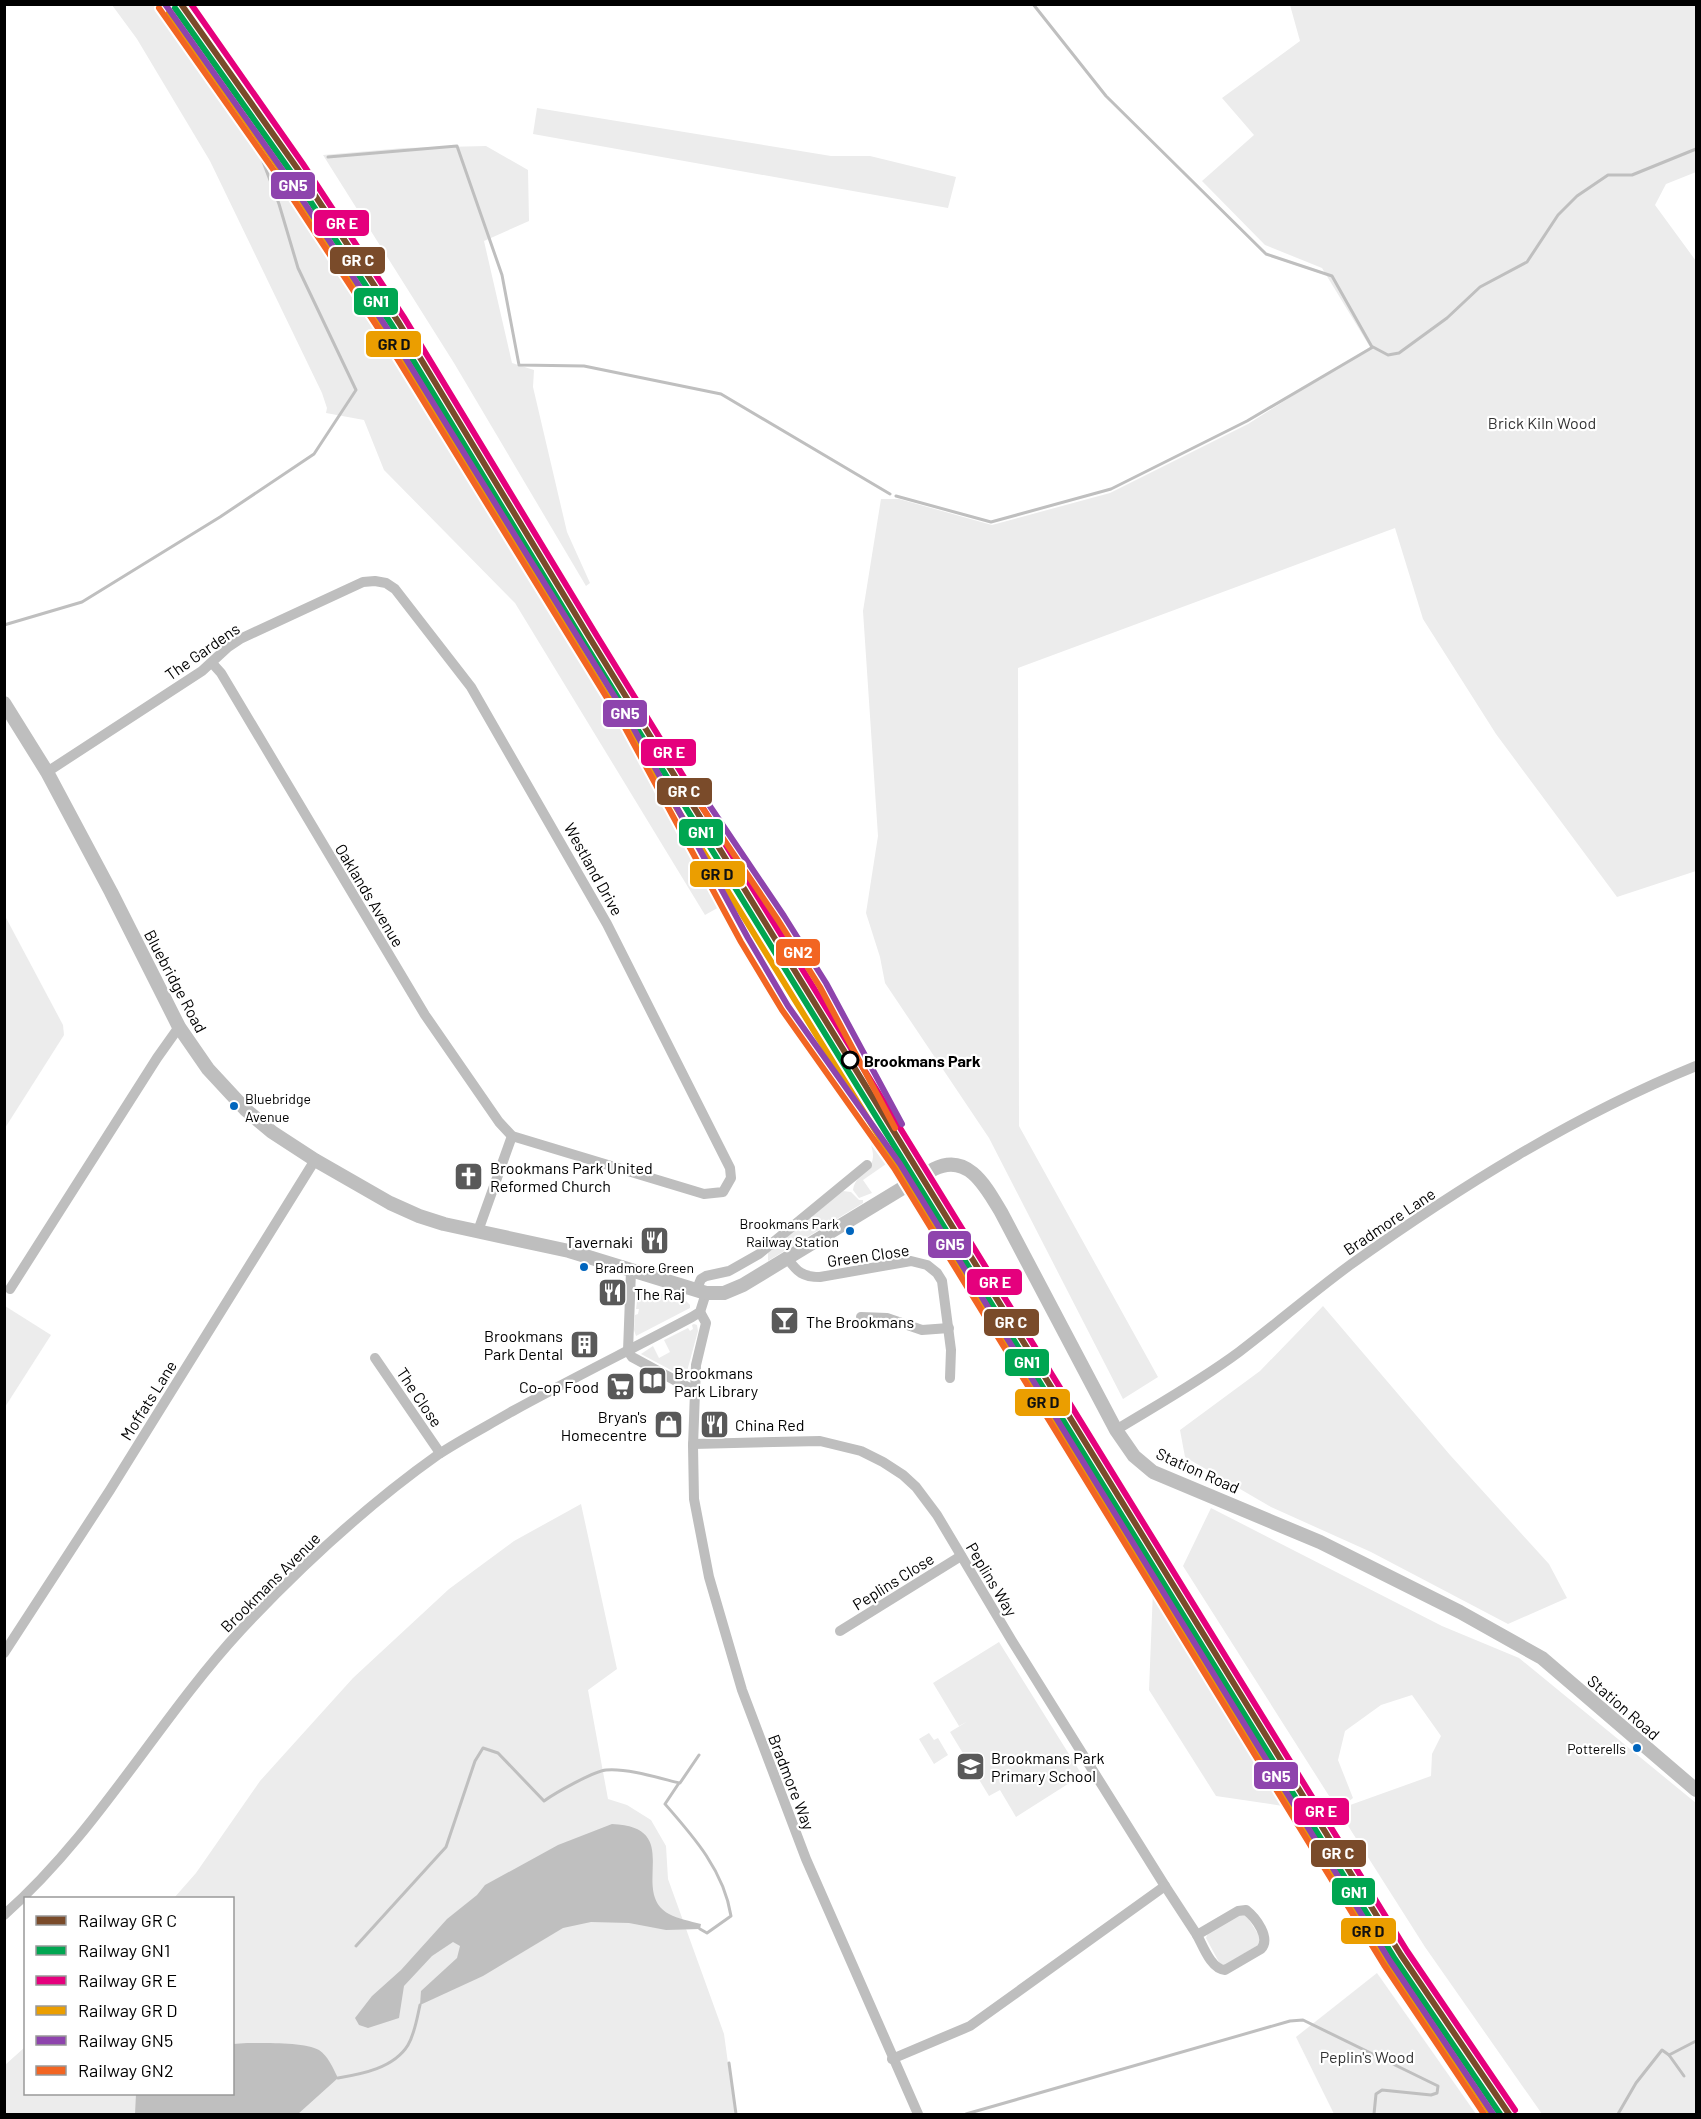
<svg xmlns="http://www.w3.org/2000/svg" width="1701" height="2119" font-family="Barlow,sans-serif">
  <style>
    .green { fill: #ececec; fill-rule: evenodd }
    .water { fill: #bfbfbf }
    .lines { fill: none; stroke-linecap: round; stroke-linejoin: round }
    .stream { stroke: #bfbfbf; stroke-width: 3 }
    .minor { stroke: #bebebe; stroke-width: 10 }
    .tertiary { stroke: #bebebe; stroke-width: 14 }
    .rail-1-casing { stroke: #fff; stroke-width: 10 }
    .rail-2-casing { stroke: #fff; stroke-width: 10 }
    .rail-3-casing { stroke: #fff; stroke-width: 10 }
    .rail-4-casing { stroke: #fff; stroke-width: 10 }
    .rail-5-casing { stroke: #fff; stroke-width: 10 }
    .rail-6-casing { stroke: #fff; stroke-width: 10 }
    .rail-1 { stroke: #7a4b2a; stroke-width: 6 }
    .rail-2 { stroke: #00a651; stroke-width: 6 }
    .rail-3 { stroke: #e5007d; stroke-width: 6 }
    .rail-4 { stroke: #eb9e00; stroke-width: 6 }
    .rail-5 { stroke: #8e44ad; stroke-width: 6 }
    .rail-6 { stroke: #f26522; stroke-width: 6 }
    .stop-dot { fill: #fff; stroke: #000; stroke-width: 3 }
    .bus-dot { fill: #0065bd; stroke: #fff; stroke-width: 2 }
    .labels { text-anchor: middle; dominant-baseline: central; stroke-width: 4.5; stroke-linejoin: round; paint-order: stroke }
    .bus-label { font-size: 14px; fill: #000; stroke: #fff; text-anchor: start }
    .park-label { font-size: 16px; fill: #333; stroke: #fff }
    .street-label { font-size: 16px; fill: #000; stroke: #fff }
    .stop-label { font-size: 16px; font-weight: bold; fill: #000; stroke: #fff; text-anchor: start }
    .poi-label { font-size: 16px; fill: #000; stroke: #fff; text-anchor: start }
    .line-badge { stroke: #fff; stroke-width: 2 }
    .badge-label { font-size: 16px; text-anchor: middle; font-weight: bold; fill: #fff }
    .pale-badge-label { font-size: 16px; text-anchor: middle; font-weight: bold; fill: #111 }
  </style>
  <rect width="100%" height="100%" fill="#fff"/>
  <!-- green -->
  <g class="green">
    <polygon points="112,5 154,5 257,144 374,324 538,585 664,795 721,906 705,915 515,603 384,470 364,420 326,413 327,408 322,393 210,161 137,39"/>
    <polygon points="1290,5 1696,5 1696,172 1666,184 1655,205 1696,261 1696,871 1617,897 1496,734 1423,619 1395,528 1018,668 1019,1126 1158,1377 1123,1399 989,1138 885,983 880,957 866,913 878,836 863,611 881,499 899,499 992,525 1110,493 1248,424 1370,347 1322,268 1265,245 1202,181 1254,135 1222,98 1300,41"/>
    <polygon points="537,108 831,156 870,156 956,177 948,208 533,134"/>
    <polygon points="486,146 528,170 529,221 484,241 512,363 534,370 533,387 567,532 590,583 586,586 454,363 323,155 404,148"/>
    <polygon points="5,916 63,1025 64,1035 5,1128"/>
    <path d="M871,1145L886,1164L863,1180L872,1193L859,1198L853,1190C856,1170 880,1172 871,1145Z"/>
    <polygon points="843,1191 851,1192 859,1200 863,1200 863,1203 768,1261 768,1252"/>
    <polygon points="639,1287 686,1301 690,1305 690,1308 636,1336 634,1330 635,1315 638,1314 639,1309 636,1309"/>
    <polygon points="5,1306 51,1335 5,1407"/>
    <polygon points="1323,1306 1450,1455 1549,1564 1567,1598 1508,1624 1371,1552 1271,1507 1185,1457 1180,1430 1260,1371"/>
    <polygon points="694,1324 697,1325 698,1331 686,1375 684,1377 641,1354 653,1346 659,1358 670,1352 664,1340 688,1328 690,1331 693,1329 692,1325"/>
    <polygon points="581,1504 617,1669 588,1690 608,1799 627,1805 651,1820 666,1846 668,1879 724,2034 735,2114 5,2114 5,2065 25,2047 26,2094 232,2094 232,1898 174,1898 196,1873 260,1781 353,1678 449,1589 514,1541"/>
    <path d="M1211,1508L1442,1626L1519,1658L1696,1803V2114H1542L1425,1947L1183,1566ZM1412,1695L1441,1736L1432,1754L1431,1776L1339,1809L1353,1798L1338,1760L1345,1731L1381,1705Z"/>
    <polygon points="1153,1590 1283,1806 1216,1796 1149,1690"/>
    <polygon points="999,1642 1082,1775 1016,1817 1000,1790 989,1796 950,1732 968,1721 959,1726 933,1683"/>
    <polygon points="929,1733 934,1740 938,1738 948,1755 934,1764 919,1739"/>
    <polygon points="1241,1914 1246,1915 1263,1942 1225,1965 1220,1964 1206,1938 1208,1933"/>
    <polygon points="1377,1973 1476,2114 1334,2114 1296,2037"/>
  </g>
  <!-- water -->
  <g class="water">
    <path d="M612,1824C686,1827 628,1891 669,1914C678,1919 690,1921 701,1924L700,1929L666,1930L629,1923L591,1922L563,1928L483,1976L420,2005L421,1991L457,1958L460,1946L453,1942L432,1956L404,1986L399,2018L368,2028L359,2025L355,2018L372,1996L401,1970L447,1919L477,1895L485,1885L558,1845Z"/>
    <path d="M247,2043C262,2043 306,2042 319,2050C328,2056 333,2068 338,2078L298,2114H135L136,2094H232L233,2044Z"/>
  </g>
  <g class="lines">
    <!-- stream -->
    <g class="stream">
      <polyline points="1033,4 1106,96 1266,254 1332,276 1372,347"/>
      <polyline points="328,157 457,146 502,275 519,365 584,366 721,394 890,494"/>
      <polyline points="896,496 991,522 1111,489 1247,421 1373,347 1388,355 1399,353 1447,318 1480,287 1527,262 1558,215 1577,196 1608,175 1632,175 1696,149"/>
      <polyline points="4,625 82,602 220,517 314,454 356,390 298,268 279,204 262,159"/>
      <polyline points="680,1783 699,1755"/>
      <path d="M356,1946L446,1847L475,1761L483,1748L498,1753L544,1801C555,1793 594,1771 606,1770C627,1768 659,1778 679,1783L665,1804C694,1837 724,1871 731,1916L707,1933L700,1929"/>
      <polyline points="1669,2055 1696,2041"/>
      <polyline points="729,2063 736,2114"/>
      <path d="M338,2078C362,2074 394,2068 408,2045C415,2033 417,2018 420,2005"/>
      <polyline points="966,2114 1290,2021 1303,2020 1438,2086 1437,2093 1431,2095 1382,2090 1376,2094 1374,2114"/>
      <polyline points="1618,2114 1636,2083 1662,2050 1669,2055 1684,2076"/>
    </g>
    <!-- minor -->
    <g class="minor">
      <polyline points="47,772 202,671 228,647 240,639 363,582 375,581 386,583 395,589 471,687 607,924 730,1168 731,1178 723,1192 704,1194 512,1136 499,1122 425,1015 221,673 212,663"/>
      <polyline points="478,1231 512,1136"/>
      <path d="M788,1259C797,1272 803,1277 820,1277L911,1261L927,1265L937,1273L942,1281L951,1350L950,1378"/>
      <polyline points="631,1271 628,1351 632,1357 693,1390"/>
      <polyline points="10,1289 157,1058 179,1027"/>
      <polyline points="696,1291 701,1279 706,1276 729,1271 759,1254 867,1165"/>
      <polyline points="700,1312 706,1323 696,1365 693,1446 694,1499 709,1577 742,1690 806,1859 918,2114"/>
      <polyline points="861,1317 887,1318 922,1330 949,1328"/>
      <polyline points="375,1358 440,1453"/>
      <path d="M1116,1430C1157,1405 1200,1381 1239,1352C1276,1324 1312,1293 1350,1265C1458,1188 1573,1116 1696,1066"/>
      <polyline points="693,1444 820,1441 861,1451 883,1462 903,1475 916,1487 937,1515 1012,1641 1165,1886 970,2026 892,2059"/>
      <polyline points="840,1631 961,1556"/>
      <polyline points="4,1653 110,1490 315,1160"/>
      <polyline points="1165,1886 1197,1935"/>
      <path d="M1246,1910C1256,1918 1271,1938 1261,1949L1225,1970C1211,1969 1203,1946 1197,1935L1238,1911Z"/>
      <path d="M4,1915C98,1832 157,1721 241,1630C301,1566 367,1505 439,1454C462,1439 487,1426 511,1412C571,1379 632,1349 692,1317L700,1312L706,1293"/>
    </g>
    <!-- tertiary -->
    <path class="tertiary" d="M4,703L47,772L111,892L179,1027L208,1069L246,1110L272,1132L315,1160L390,1203L419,1216L444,1224L569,1251L706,1293H724L743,1285L934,1169C968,1152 986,1187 1001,1212L1116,1430L1134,1456L1153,1472L1320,1542L1460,1612L1542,1658L1696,1790"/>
    <defs>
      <polyline id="rail-1" points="181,4 297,168 399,323 591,640 1401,1955 1509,2114"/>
      <polyline id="rail-2" points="175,8 291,172 393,327 585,644 1395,1959 1500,2114"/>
      <polyline id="rail-3" points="191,4 303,164 405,319 597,636 1407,1951 1515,2110"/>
      <polyline id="rail-4" points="169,13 285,176 386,331 578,648 1388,1963 1491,2114"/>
      <g id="rail-5">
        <polyline points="165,4 286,175 388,330 629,720 748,938 788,1006 900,1164 1390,1961 1493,2114"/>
        <polyline points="693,781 784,916 826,983 902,1124"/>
      </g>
      <g id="rail-6">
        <polyline points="159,8 280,179 382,334 623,724 741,942 782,1010 894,1168 1384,1965 1484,2114"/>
        <polyline points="687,785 778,920 820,987 895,1128"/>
      </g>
    </defs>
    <!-- rail-1 casing -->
    <use href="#rail-1" class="rail-1-casing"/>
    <!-- rail-2 casing -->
    <use href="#rail-2" class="rail-2-casing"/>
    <!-- rail-3 casing -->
    <use href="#rail-3" class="rail-3-casing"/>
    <!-- rail-4 casing -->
    <use href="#rail-4" class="rail-4-casing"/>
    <!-- rail-5 casing -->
    <use href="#rail-5" class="rail-5-casing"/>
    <!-- rail-6 casing -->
    <use href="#rail-6" class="rail-6-casing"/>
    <!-- rail-1 -->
    <use href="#rail-1" class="rail-1"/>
    <!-- rail-2 -->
    <use href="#rail-2" class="rail-2"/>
    <!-- rail-3 -->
    <use href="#rail-3" class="rail-3"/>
    <!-- rail-4 -->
    <use href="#rail-4" class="rail-4"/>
    <!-- rail-5 -->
    <use href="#rail-5" class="rail-5"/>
    <!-- rail-6 -->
    <use href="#rail-6" class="rail-6"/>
  </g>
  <!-- icons -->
  <defs>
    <symbol id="church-square" viewBox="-11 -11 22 22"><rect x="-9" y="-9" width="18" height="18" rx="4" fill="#595959" stroke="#fff"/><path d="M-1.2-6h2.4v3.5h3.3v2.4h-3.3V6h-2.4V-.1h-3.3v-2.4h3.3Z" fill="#fff"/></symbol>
    <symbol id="restaurant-square" viewBox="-11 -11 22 22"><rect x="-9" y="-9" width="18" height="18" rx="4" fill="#595959" stroke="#fff"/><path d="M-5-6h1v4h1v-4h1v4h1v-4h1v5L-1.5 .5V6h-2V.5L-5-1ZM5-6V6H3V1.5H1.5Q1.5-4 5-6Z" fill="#fff"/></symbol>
    <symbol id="bar-square" viewBox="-11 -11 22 22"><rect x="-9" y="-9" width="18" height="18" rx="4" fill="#595959" stroke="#fff"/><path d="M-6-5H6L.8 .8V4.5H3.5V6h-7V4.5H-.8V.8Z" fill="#fff"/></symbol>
    <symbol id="building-square" viewBox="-11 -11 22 22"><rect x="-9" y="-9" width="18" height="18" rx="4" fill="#595959" stroke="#fff"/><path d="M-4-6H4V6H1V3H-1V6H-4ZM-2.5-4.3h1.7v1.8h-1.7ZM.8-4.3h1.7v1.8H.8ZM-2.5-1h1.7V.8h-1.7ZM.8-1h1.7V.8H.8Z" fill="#fff"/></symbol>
    <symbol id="library-square" viewBox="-11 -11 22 22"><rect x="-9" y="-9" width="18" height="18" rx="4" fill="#595959" stroke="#fff"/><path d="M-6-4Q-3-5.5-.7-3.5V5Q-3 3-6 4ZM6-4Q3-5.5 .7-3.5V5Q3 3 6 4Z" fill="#fff"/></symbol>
    <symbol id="supermarket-square" viewBox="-11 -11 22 22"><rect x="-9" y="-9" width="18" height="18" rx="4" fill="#595959" stroke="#fff"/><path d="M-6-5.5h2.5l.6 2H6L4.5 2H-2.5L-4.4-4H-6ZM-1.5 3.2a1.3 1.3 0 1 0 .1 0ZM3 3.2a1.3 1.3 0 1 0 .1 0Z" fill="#fff"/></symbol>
    <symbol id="shop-square" viewBox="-11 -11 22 22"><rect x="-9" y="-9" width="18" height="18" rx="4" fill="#595959" stroke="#fff"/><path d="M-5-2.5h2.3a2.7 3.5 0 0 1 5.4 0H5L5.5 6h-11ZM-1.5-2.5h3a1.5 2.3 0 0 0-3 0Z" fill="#fff"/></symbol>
    <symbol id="school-square" viewBox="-11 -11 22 22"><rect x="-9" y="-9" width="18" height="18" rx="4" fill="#595959" stroke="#fff"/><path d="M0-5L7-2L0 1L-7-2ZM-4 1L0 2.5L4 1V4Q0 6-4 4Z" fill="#fff"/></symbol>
  </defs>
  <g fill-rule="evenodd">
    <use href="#church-square" x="452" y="1160" width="33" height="33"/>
    <use href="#restaurant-square" x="638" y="1224" width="33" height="33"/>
    <use href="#restaurant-square" x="596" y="1276" width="33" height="33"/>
    <use href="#bar-square" x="768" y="1304" width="33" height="33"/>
    <use href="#building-square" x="568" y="1328" width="33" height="33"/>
    <use href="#library-square" x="636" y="1364" width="33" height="33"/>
    <use href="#supermarket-square" x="604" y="1370" width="33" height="33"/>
    <use href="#restaurant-square" x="698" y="1408" width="33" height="33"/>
    <use href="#shop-square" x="652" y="1408" width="33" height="33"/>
    <use href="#school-square" x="954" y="1750" width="33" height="33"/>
  </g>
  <!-- markers -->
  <circle class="stop-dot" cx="850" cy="1060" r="8"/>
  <g class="bus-dot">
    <circle cx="234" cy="1106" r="5"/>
    <circle cx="850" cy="1231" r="5"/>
    <circle cx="584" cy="1267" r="5"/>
    <circle cx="1637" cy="1748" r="5"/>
  </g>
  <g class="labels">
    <!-- bus labels -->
    <g class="bus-label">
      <text x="245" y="1098">Bluebridge<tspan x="245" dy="18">Avenue</tspan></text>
      <text x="839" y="1223" text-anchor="end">Brookmans Park<tspan x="839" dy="18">Railway Station</tspan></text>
      <text x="595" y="1267">Bradmore Green</text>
      <text x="1626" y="1748" text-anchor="end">Potterells</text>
    </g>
    <!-- park labels -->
    <g class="park-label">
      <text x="1542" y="422">Brick Kiln Wood</text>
      <text x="1367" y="2056">Peplin's Wood</text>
    </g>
    <!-- street labels -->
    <g class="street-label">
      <text transform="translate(202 651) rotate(-35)">The Gardens</text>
      <text transform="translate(594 869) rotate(61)">Westland Drive</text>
      <text transform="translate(370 895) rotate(59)">Oaklands Avenue</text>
      <text transform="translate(176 981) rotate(62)">Bluebridge Road</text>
      <text transform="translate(1389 1221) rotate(-34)">Bradmore Lane</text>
      <text transform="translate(868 1255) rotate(-8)">Green Close</text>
      <text transform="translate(420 1397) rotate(56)">The Close</text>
      <text transform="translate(148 1400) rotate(-58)">Moffats Lane</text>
      <text transform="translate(1198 1470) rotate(24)">Station Road</text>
      <text transform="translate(992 1579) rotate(59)">Peplins Way</text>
      <text transform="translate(893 1581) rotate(-32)">Peplins Close</text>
      <text transform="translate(270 1582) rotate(-45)">Brookmans Avenue</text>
      <text transform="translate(1624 1707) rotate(41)">Station Road</text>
      <text transform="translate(792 1782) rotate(69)">Bradmore Way</text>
    </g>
    <!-- stop labels -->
    <g class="stop-label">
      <text x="864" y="1060">Brookmans Park</text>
    </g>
    <!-- poi labels -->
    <g class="poi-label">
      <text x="490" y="1167">Brookmans Park United<tspan x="490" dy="18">Reformed Church</tspan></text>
      <text x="633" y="1241" text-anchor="end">Tavernaki</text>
      <text x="634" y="1293">The Raj</text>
      <text x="806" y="1321">The Brookmans</text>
      <text x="563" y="1335" text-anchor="end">Brookmans<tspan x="563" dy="18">Park Dental</tspan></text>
      <text x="674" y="1372">Brookmans<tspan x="674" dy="18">Park Library</tspan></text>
      <text x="599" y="1386" text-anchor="end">Co-op Food</text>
      <text x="647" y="1416" text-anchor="end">Bryan's<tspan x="647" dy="18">Homecentre</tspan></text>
      <text x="735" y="1424">China Red</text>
      <text x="991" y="1757">Brookmans Park<tspan x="991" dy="18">Primary School</tspan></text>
    </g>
  </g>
  <g class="line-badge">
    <rect x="270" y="171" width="46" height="29" rx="6" fill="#8e44ad"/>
    <rect x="313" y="209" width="57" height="28" rx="6" fill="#e5007d"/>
    <rect x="329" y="246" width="57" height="29" rx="6" fill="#7a4b2a"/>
    <rect x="353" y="287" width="46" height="29" rx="6" fill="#00a651"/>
    <rect x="365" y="330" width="57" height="28" rx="6" fill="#eb9e00"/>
    <rect x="602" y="699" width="46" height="29" rx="6" fill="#8e44ad"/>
    <rect x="640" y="738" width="57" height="29" rx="6" fill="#e5007d"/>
    <rect x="656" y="777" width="57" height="29" rx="6" fill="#7a4b2a"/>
    <rect x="678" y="818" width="46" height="29" rx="6" fill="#00a651"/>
    <rect x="689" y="860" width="57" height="28" rx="6" fill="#eb9e00"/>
    <rect x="775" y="938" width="46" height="29" rx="6" fill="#f26522"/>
    <rect x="927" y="1230" width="45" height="29" rx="6" fill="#8e44ad"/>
    <rect x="966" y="1268" width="57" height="28" rx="6" fill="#e5007d"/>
    <rect x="983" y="1308" width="57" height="29" rx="6" fill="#7a4b2a"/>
    <rect x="1004" y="1348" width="46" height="29" rx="6" fill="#00a651"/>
    <rect x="1014" y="1388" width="57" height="29" rx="6" fill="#eb9e00"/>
    <rect x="1253" y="1761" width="46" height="29" rx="6" fill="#8e44ad"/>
    <rect x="1293" y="1797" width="57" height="29" rx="6" fill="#e5007d"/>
    <rect x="1310" y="1839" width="57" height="29" rx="6" fill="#7a4b2a"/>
    <rect x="1331" y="1877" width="45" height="29" rx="6" fill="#00a651"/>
    <rect x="1340" y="1917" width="57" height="28" rx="6" fill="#eb9e00"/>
  </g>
  <g class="badge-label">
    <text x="293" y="191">GN5</text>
    <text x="342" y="229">GR E</text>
    <text x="358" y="266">GR C</text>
    <text x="376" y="307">GN1</text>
    <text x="625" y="719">GN5</text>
    <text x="669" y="758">GR E</text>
    <text x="684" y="797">GR C</text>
    <text x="701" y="838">GN1</text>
    <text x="798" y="958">GN2</text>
    <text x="950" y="1250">GN5</text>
    <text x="995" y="1288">GR E</text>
    <text x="1011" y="1328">GR C</text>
    <text x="1027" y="1368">GN1</text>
    <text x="1276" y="1782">GN5</text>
    <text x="1321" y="1817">GR E</text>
    <text x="1338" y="1859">GR C</text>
    <text x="1354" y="1898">GN1</text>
  </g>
  <g class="pale-badge-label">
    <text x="394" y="350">GR D</text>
    <text x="717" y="880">GR D</text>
    <text x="1043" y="1408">GR D</text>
    <text x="1368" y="1937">GR D</text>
  </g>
  <!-- border -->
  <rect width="1701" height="2119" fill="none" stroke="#000000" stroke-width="12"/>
  <!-- legend -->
  <rect x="24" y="1897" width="210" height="198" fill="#ffffff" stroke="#999999" stroke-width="1.5"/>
  <rect x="36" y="1916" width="30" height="9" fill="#7a4b2a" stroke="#999999" stroke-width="1.5"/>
  <text x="78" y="1927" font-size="18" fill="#000000">Railway GR C</text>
  <rect x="36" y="1946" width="30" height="9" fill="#00a651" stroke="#999999" stroke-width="1.5"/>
  <text x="78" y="1957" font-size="18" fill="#000000">Railway GN1</text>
  <rect x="36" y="1976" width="30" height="9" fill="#e5007d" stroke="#999999" stroke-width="1.5"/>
  <text x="78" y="1987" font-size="18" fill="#000000">Railway GR E</text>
  <rect x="36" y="2006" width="30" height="9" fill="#eb9e00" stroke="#999999" stroke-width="1.5"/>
  <text x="78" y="2017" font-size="18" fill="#000000">Railway GR D</text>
  <rect x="36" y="2036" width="30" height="9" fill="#8e44ad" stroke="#999999" stroke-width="1.5"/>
  <text x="78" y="2047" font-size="18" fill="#000000">Railway GN5</text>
  <rect x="36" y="2066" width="30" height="9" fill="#f26522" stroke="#999999" stroke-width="1.5"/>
  <text x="78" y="2077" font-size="18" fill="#000000">Railway GN2</text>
</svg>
